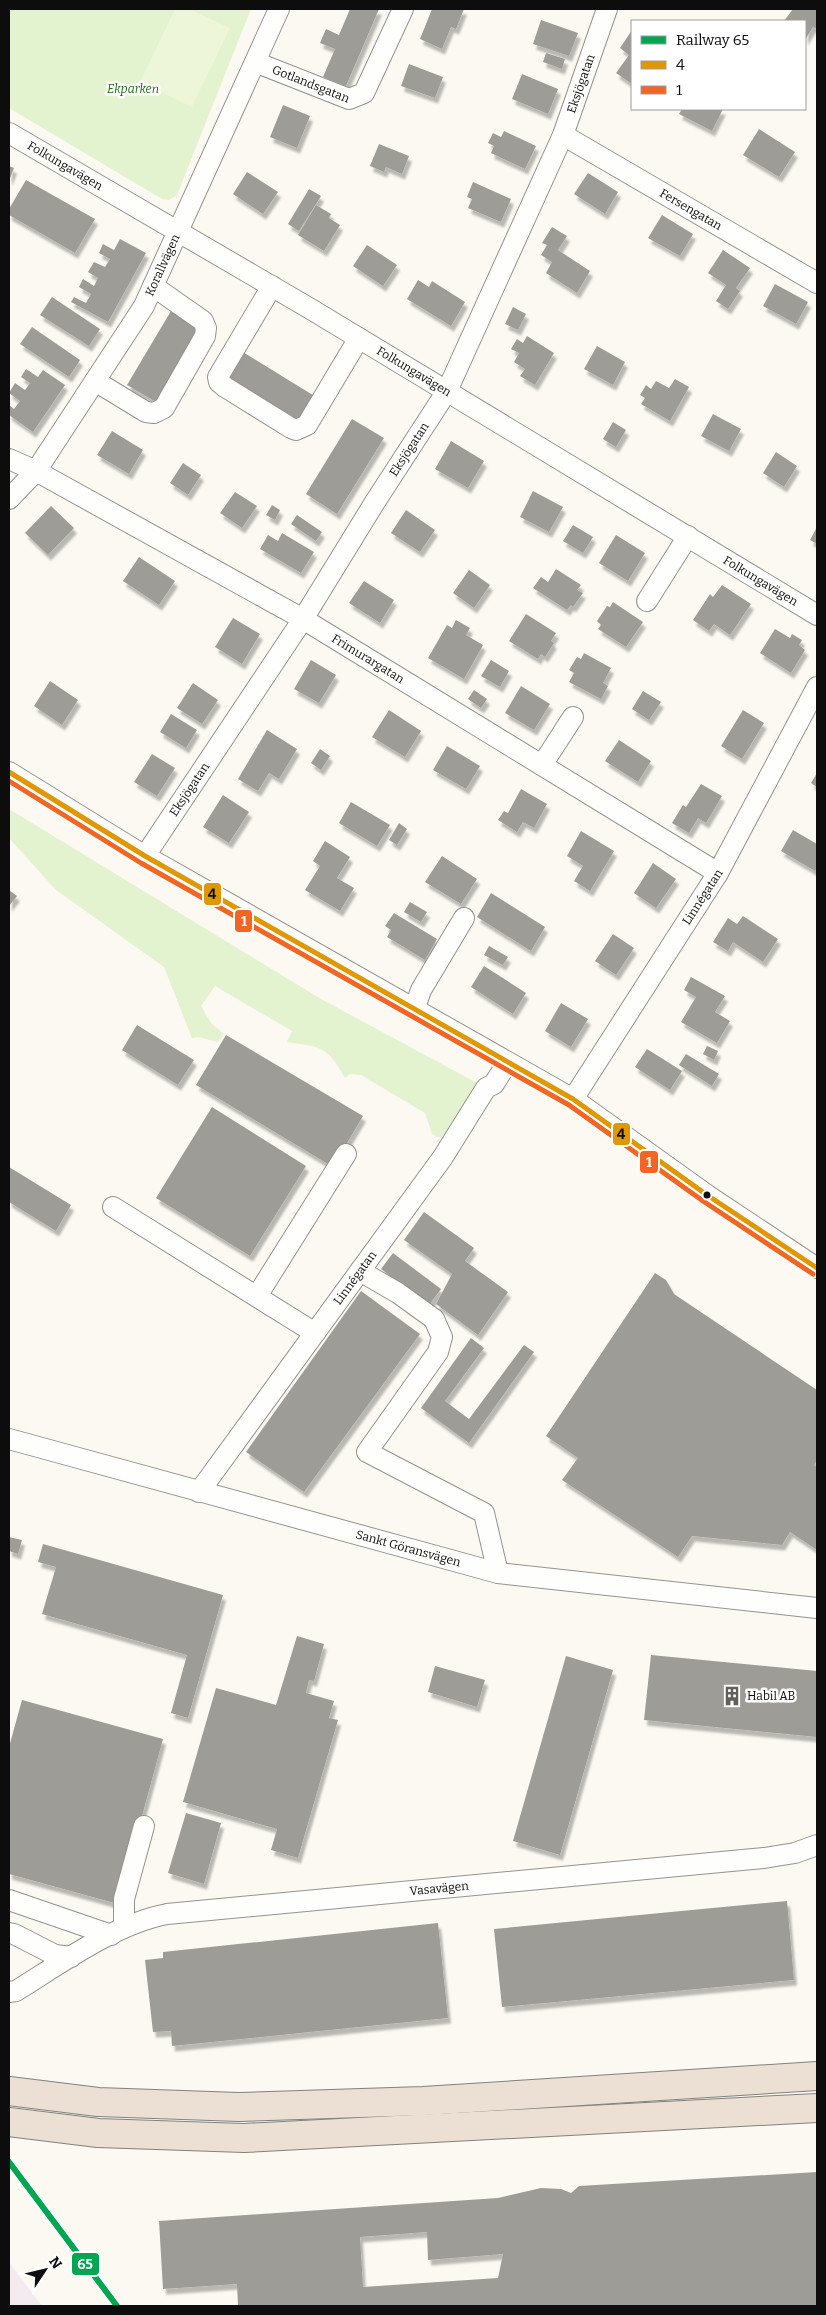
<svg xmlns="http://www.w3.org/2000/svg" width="826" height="2315" font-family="Bitter,serif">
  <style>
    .industrial { fill: #f3ebef }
    .green { fill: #e3f2cf }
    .pitch { fill: #edf6d9 }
    .building { fill: #9e9c97; fill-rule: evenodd; filter: url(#shadow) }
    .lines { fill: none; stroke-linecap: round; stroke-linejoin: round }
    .minor-casing { stroke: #949390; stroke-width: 22 }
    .highway-casing { stroke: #81817d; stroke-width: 30 }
    .minor { stroke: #fefefd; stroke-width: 20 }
    .highway { stroke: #ebe0d3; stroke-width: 28 }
    .bus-1-casing { stroke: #fff; stroke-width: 9 }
    .bus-2-casing { stroke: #fff; stroke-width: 9 }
    .bus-1 { stroke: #e09701; stroke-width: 5 }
    .bus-2 { stroke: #f26522; stroke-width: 5 }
    .rail-1-casing { stroke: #fff; stroke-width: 10 }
    .rail-1 { stroke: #00a651; stroke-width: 6 }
    .bus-dot { fill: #0d0d0d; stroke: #fff; stroke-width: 2 }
    .labels { text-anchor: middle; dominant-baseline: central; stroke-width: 5; stroke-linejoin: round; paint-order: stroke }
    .street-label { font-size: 12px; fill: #0d0d0d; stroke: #fff }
    .park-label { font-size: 12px; font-style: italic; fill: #266a18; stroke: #fff }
    .poi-label { font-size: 12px; fill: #0d0d0d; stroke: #fff; text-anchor: start }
    .line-badge { stroke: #fff; stroke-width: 2 }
    .badge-label { font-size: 14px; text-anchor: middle; font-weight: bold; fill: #fff }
    .pale-badge-label { font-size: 14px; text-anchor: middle; font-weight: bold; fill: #111 }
  </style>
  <defs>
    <filter id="shadow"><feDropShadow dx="3" dy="5.5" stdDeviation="1" flood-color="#0004"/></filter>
  </defs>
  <rect width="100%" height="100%" fill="#fbf9f1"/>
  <!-- industrial -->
  <polygon class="industrial" points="9,2262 42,2306 9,2306"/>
  <!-- green -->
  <g class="green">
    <polygon points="9,9 251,9 177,195 169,200 162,199 9,108"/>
    <path d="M9,809L321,999L477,1083L447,1131L440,1138L432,1134L425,1113L361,1075L350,1074L345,1078C327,1046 322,1047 287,1042L292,1031L215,986L201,1006L211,1023L224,1034L218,1042L198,1037L192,1038L164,967L56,890L9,838Z"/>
  </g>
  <!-- pitch -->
  <polygon class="pitch" points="175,9 189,9 230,28 192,107 140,82"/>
  <!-- building -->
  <g class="building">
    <polygon points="350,9 379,9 346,86 323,77 335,49 320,43 326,29 339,35"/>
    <polygon points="432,9 464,9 456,29 451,27 442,49 420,39"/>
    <polygon points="793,9 817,9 817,29 813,27 805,40 805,21 784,21"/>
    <polygon points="541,20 578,33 569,56 533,44"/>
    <polygon points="632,30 632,84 616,73 629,55 620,48"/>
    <polygon points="546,53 565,59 562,69 543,62"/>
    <polygon points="409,64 443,77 435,98 401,86"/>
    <polygon points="522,74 558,89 548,114 512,99"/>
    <polygon points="283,105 310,116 297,148 270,137"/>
    <polygon points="682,109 723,109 712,131 679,114"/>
    <polygon points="759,129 795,152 779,177 743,155"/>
    <polygon points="504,131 536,146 525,169 491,153 494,146 488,143 493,133 501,137"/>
    <polygon points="379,144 409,156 402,174 386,167 384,172 370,166"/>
    <polygon points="9,166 14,168 9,181"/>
    <polygon points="247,172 278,192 263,214 233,194"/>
    <polygon points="588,173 618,192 605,214 574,194"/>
    <polygon points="26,180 95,219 75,253 9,215 9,209"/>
    <polygon points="473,182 511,199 501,222 468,208 472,199 467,197"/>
    <polygon points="309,189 321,196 299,231 288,224"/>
    <polygon points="316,205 331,214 329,218 340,225 324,251 298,235"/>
    <polygon points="662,215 693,234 680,256 648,238"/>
    <polygon points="552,227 567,236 558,250 590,271 577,293 546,273 552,262 541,255 547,245 542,243"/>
    <polygon points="120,239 146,253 108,322 71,302 74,297 86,303 91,294 79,287 83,279 94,286 98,278 88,272 94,262 105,267 110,259 99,253 103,244 114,250"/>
    <polygon points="367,245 397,265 383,286 353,266"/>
    <polygon points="723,250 750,268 736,288 740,291 728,309 716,301 726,285 708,273"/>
    <polygon points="418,280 429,287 432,281 465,302 451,326 407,299"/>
    <polygon points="775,284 808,302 796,324 763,306"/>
    <polygon points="52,297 100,329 89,346 40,315"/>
    <polygon points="513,307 526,314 518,330 505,324"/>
    <polygon points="171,311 200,328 156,402 127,385"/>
    <polygon points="32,327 80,360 69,377 20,344"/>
    <polygon points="527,336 554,353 535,385 520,376 525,369 514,362 519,353 511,349 517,339 523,343"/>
    <polygon points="597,346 625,362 613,385 584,369"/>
    <polygon points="238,349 316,397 300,424 222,376"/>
    <polygon points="26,369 38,377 43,370 65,385 33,432 9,415 9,405 14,409 20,401 9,393 15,383 25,390 30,383 21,377"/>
    <polygon points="675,379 689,387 670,421 641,404 645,398 640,395 646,385 651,389 656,381 669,388"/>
    <polygon points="713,414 741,429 729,451 701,436"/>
    <polygon points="352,419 384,438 337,514 306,494"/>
    <polygon points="613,422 626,430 616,447 603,439"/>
    <polygon points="112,431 143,450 129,474 97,455"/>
    <polygon points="451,441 484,461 468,488 435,469"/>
    <polygon points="776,452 797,466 784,487 763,473"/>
    <polygon points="183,463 201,475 188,495 170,483"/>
    <polygon points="533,491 563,507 549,532 520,517"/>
    <polygon points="235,492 257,506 242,528 220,513"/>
    <polygon points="272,505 280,510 275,520 266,515"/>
    <polygon points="51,506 74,528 48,555 25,533"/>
    <polygon points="406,510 435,530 420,552 391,533"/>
    <polygon points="297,515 322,532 316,541 291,524"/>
    <polygon points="573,525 593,537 583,553 563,541"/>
    <polygon points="817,527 817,544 810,540"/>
    <polygon points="282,533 314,552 301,573 260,549 268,535 278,541"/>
    <polygon points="616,535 645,553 628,581 599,563"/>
    <polygon points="139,557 175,581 159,605 123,581"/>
    <polygon points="556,569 581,585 577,590 583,593 573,607 571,605 567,610 533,588 541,577 548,582"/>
    <polygon points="469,570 490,585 474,608 453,593"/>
    <polygon points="364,581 394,600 380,623 349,603"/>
    <polygon points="722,585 751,604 730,635 714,624 709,631 693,620 710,594 713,597"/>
    <polygon points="613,602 643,622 626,647 598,629 601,625 597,621 607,606 610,607"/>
    <polygon points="526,614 556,633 551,641 554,643 545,657 541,654 538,659 509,641"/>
    <polygon points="233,618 260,634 242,664 215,647"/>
    <polygon points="456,620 470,628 466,635 483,645 464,679 428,658 447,625 452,628"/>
    <polygon points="775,629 790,638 792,634 802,640 799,645 805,650 791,673 760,653"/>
    <polygon points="584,653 611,668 603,683 608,686 601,699 569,682 574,673 569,670 577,657 581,659"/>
    <polygon points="311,660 336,675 319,703 294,689"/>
    <polygon points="491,660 509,671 500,687 481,676"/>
    <polygon points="50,681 78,700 62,725 34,706"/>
    <polygon points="193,683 218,700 202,724 177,708"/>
    <polygon points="521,686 550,704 534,730 505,713"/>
    <polygon points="474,690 487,699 481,708 468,699"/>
    <polygon points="643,691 661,702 649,720 632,709"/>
    <polygon points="389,710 421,731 405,757 372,737"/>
    <polygon points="743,710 764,723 742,759 721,746"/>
    <polygon points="171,714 197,730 186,748 160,732"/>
    <polygon points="267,730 297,749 279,779 269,773 258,791 238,779"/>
    <polygon points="619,740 651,761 638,782 605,761"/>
    <polygon points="447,746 480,766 466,789 433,770"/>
    <polygon points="320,749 330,756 321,770 311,763"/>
    <polygon points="152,754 175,768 157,796 134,782"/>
    <polygon points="817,773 817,787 811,783"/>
    <polygon points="701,784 722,796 706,823 698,818 689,833 672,823 683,805 686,807"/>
    <polygon points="521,789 547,804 534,828 523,822 517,832 498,820 504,811 508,813"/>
    <polygon points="223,795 249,812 229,843 203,827"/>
    <polygon points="351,802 390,825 377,846 339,823"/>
    <polygon points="399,823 407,829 397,845 389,840"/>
    <polygon points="793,830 817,844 817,867 815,871 781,851"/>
    <polygon points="581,831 614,851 590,891 574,881 583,866 567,856"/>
    <polygon points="325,841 350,857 337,878 354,888 340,911 305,890 320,866 313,861"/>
    <polygon points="442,856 477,879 461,904 425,882"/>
    <polygon points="653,863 676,879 656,908 634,893"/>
    <polygon points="9,890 17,896 9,906"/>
    <polygon points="491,893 545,927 531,951 477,917"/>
    <polygon points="410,902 427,912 421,922 404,912"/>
    <polygon points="394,913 437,939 425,960 387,937 391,930 385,926"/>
    <polygon points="743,916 778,939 763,962 733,942 728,951 713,942 728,918 737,924"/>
    <polygon points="613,934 634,948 616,975 595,961"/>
    <polygon points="489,946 508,957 503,965 484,955"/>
    <polygon points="484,966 526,993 513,1014 471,987"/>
    <polygon points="691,977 725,996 715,1012 730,1021 717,1043 681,1022 696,997 684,990"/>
    <polygon points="561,1003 588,1019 571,1047 545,1031"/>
    <polygon points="137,1025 194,1060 178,1085 122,1050"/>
    <polygon points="226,1035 363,1116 333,1167 196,1085"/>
    <polygon points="707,1046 718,1051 714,1060 703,1054"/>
    <polygon points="647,1049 682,1071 670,1090 635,1067"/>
    <polygon points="686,1054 719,1074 712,1086 679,1065"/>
    <polygon points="212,1107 306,1166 250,1256 156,1198"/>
    <polygon points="9,1167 71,1205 56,1231 9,1202"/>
    <polygon points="424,1212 474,1248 465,1261 508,1292 478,1335 436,1304 452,1274 404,1240"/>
    <polygon points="393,1253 441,1289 429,1305 381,1269"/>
    <polygon points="655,1273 666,1280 674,1294 817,1390 817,1460 814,1465 817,1467 817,1550 790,1532 782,1545 692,1536 678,1557 562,1480 578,1458 546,1436"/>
    <polygon points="361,1291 420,1334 304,1492 246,1452"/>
    <polygon points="471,1338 484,1348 445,1401 469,1419 524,1345 534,1352 469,1443 421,1408"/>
    <polygon points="9,1537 22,1540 18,1554 9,1551"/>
    <polygon points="43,1544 223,1595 188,1718 171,1713 187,1655 42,1614 56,1567 38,1562"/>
    <polygon points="297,1636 324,1644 314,1681 309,1680 306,1693 334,1701 329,1718 338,1720 298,1858 271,1850 277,1829 183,1802 216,1688 276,1705"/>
    <polygon points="651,1655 817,1671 817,1737 644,1720"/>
    <polygon points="566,1656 613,1670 560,1855 513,1841"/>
    <polygon points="435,1666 485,1680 477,1707 428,1692"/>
    <polygon points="22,1700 163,1739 118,1904 9,1874 9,1747"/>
    <polygon points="186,1813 221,1823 204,1884 168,1873"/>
    <polygon points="787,1901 794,1980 502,2007 494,1929"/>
    <polygon points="438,1923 448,2018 172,2046 171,2031 153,2032 145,1960 163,1958 163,1952"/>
    <path d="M817,2172V2306H238L237,2284L163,2289L159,2221L498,2198L541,2188L561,2189L571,2193L579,2186ZM427,2232L428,2260L503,2254L498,2278L363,2287L360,2237Z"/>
  </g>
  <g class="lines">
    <defs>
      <g id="minor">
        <path id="s1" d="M255,62L349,99L364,93L403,9"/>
        <path id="s2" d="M9,133L309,308L817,615"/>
        <path id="s3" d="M563,135L817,283"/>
        <polyline points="272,286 218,377 219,382 225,387 291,428 296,430 307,425 359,338"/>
        <polyline points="95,381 146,412 154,413 164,408 205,336 206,328 203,321 153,286"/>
        <path id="s4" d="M9,459L36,471L303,619L718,873"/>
        <path id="s5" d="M9,499L36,471L144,306L279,9"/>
        <polyline points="647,601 688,536"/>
        <polyline points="542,765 573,717"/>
        <polyline points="9,772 145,856 573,1099 707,1195 817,1268"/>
        <path id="s6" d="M145,856L303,619L375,502L447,391L563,135L607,9"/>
        <polyline points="414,1010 421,990 464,918"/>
        <path id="s7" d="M573,1099L718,873L817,687"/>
        <polyline points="113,1207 315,1333"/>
        <polyline points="360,1271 398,1293 434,1319 442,1337 438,1352 367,1452 484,1513 498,1573"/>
        <polyline points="257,1296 346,1154"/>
        <path id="s8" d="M9,1439L498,1573L817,1608"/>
        <path id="s9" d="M199,1492L443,1157L486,1088L494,1084L507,1063"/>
        <polyline points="9,1900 111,1935"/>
        <polyline points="124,1927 124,1899 144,1826"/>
        <polyline points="9,1933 14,1934 55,1955 71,1957"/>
        <path id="s10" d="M9,1992L16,1991C61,1963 115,1924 167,1914L764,1858L795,1853L817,1845"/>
      </g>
      <g id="highway">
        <polyline points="9,2091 98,2102 239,2107 423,2101 817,2076"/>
        <polyline points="9,2122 98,2133 244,2138 817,2108"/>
      </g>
    </defs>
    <!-- minor casing -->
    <use href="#minor" class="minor-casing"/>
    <!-- highway casing -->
    <use href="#highway" class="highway-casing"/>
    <!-- minor -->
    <use href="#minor" class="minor"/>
    <!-- highway -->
    <use href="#highway" class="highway"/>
    <defs>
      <polyline id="bus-1" points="9,772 145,856 573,1099 707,1195 817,1268"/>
      <polyline id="bus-2" points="9,781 141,863 569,1105 703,1201 813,1274"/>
    </defs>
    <!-- bus-1 casing -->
    <use href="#bus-1" class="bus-1-casing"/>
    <!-- bus-2 casing -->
    <use href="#bus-2" class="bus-2-casing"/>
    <!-- bus-1 -->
    <use href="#bus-1" class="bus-1"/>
    <!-- bus-2 -->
    <use href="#bus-2" class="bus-2"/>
    <defs>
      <polyline id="rail-1" points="9,2162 117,2306"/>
    </defs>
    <!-- rail-1 casing -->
    <use href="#rail-1" class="rail-1-casing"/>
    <!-- rail-1 -->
    <use href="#rail-1" class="rail-1"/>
  </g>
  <!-- icons -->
  <defs>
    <symbol id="building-bare" viewBox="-9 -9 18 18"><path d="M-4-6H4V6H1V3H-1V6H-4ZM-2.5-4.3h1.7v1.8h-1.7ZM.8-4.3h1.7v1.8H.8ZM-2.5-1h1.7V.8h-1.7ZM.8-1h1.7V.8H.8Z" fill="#60605d" stroke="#fff" stroke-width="2.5" paint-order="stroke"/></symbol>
  </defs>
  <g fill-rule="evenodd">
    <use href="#building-bare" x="718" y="1682" width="28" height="28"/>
  </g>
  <!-- markers -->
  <circle class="bus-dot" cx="707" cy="1195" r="4.5"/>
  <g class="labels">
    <!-- street labels -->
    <g class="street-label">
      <text stroke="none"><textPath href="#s1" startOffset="60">Gotlandsgatan</textPath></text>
      <text stroke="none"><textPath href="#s6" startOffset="890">Eksjögatan</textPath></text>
      <text stroke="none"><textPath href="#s2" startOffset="65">Folkungavägen</textPath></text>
      <text stroke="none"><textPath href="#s3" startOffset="148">Fersengatan</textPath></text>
      <text stroke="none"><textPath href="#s5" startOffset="281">Korallvägen</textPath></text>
      <text stroke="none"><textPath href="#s2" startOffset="470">Folkungavägen</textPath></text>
      <text stroke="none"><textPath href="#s6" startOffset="485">Eksjögatan</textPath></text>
      <text stroke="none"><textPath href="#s2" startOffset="875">Folkungavägen</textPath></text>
      <text stroke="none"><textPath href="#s4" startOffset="411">Frimurargatan</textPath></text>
      <text stroke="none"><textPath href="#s6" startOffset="80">Eksjögatan</textPath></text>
      <text stroke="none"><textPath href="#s7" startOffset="240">Linnégatan</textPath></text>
      <text stroke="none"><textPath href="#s9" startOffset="265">Linnégatan</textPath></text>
      <text stroke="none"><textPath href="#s8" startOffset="414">Sankt Göransvägen</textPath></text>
      <text stroke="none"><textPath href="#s10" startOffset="451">Vasavägen</textPath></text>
    </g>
    <!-- park labels -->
    <g class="park-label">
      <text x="133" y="89">Ekparken</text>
    </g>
    <!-- poi labels -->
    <g class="poi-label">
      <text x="747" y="1696">Habil AB</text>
    </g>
  </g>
  <g class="line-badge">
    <rect x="203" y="882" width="19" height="24" rx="5" fill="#e09701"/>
    <rect x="234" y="909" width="19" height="24" rx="5" fill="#f26522"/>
    <rect x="612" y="1122" width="19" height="24" rx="5" fill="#e09701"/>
    <rect x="639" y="1150" width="20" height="24" rx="5" fill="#f26522"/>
    <rect x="71" y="2252" width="29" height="24" rx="5" fill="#00a651"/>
  </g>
  <g class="badge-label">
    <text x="244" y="926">1</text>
    <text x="649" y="1167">1</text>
    <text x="85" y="2269">65</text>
  </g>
  <g class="pale-badge-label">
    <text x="212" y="899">4</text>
    <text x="621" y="1139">4</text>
  </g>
  <!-- border -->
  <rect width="826" height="2315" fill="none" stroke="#0d0d0d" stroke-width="20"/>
  <!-- legend -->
  <rect x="631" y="20" width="175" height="90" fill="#ffffff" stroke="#9e9e9e"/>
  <rect x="641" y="36" width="25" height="8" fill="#00a651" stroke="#9e9e9e"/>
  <text x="676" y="45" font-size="15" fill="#0d0d0d">Railway 65</text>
  <rect x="641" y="61" width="25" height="8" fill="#e09701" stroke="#9e9e9e"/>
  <text x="676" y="70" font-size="15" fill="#0d0d0d">4</text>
  <rect x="641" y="86" width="25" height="8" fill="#f26522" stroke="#9e9e9e"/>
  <text x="676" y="95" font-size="15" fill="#0d0d0d">1</text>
  <!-- north arrow -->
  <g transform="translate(45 2270) rotate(55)" stroke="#ffffff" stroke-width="4" paint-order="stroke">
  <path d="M0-4L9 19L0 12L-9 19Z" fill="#0d0d0d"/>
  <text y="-8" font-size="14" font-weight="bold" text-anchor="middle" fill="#0d0d0d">N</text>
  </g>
</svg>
